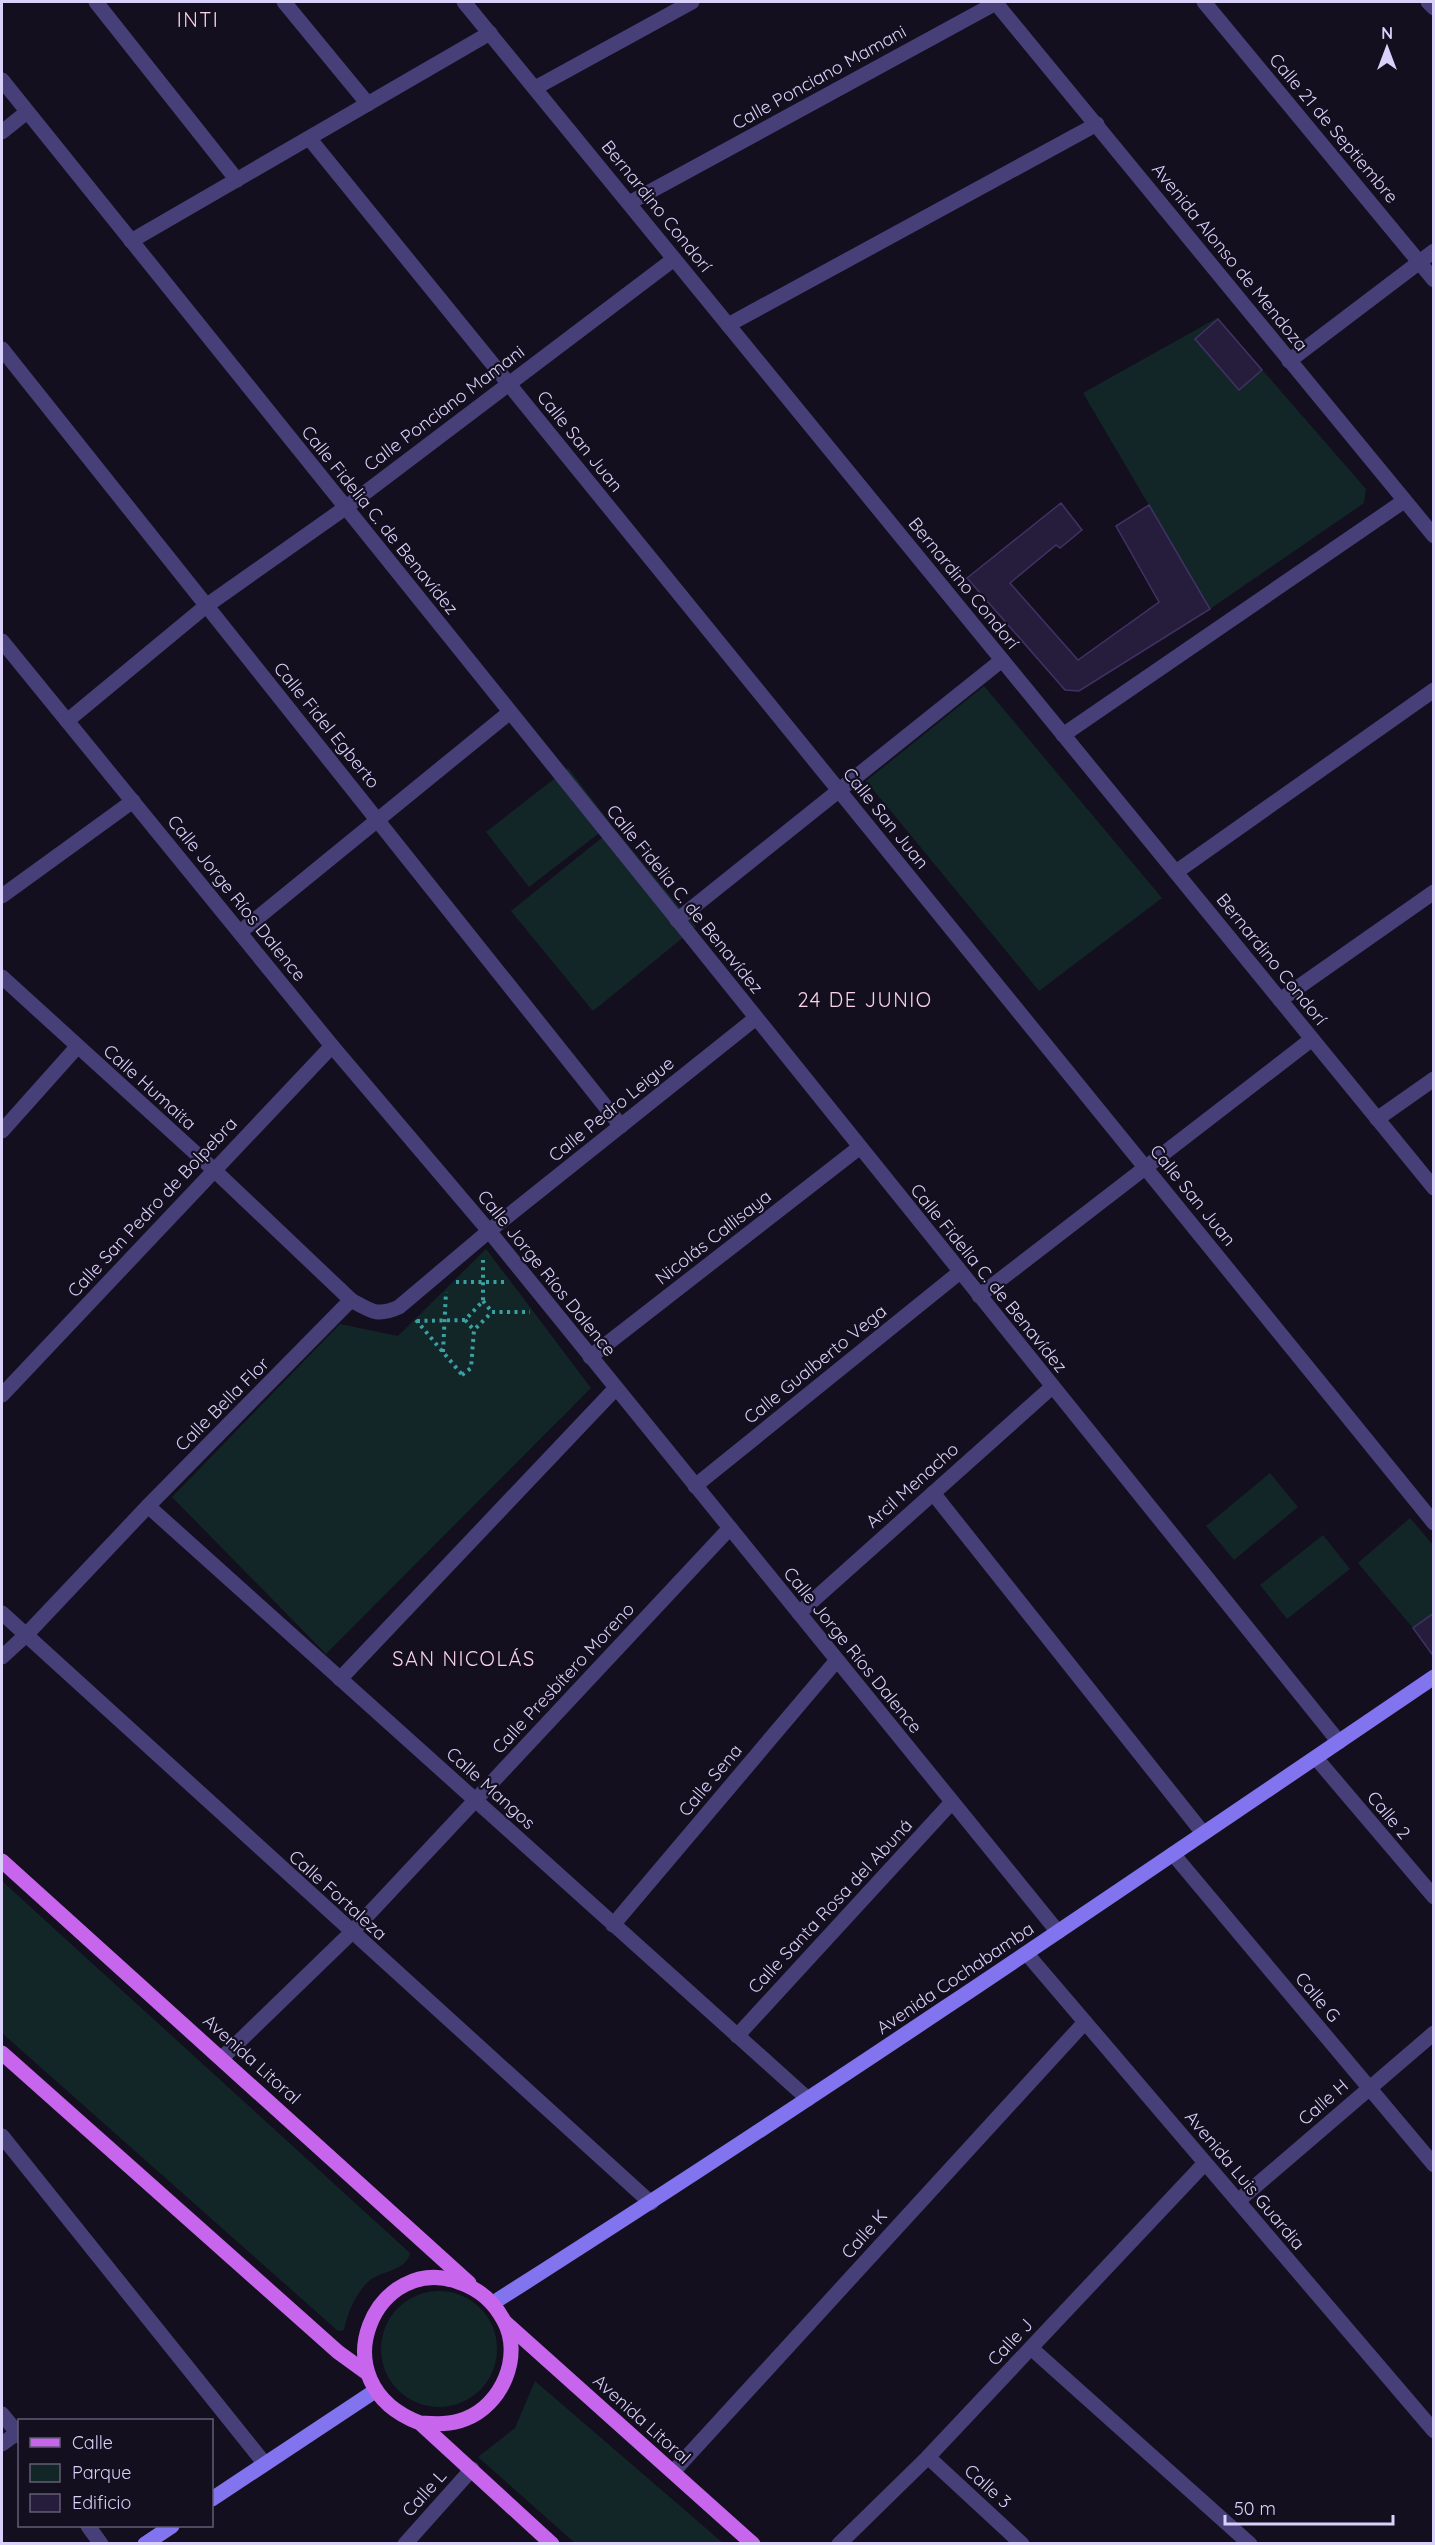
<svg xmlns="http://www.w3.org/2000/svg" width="1435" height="2545" font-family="Quicksand,sans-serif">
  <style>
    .green { fill: #122627 }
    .building { fill: #261d3d; stroke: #413266; stroke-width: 1.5 }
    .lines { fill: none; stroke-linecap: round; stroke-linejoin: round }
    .path { stroke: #3ba0a4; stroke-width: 4; stroke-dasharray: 3 4.5; stroke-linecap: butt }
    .street { stroke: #473f78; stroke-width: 15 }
    .secondary { stroke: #8273ef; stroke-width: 15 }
    .primary { stroke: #c765ed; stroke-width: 15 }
    .labels { text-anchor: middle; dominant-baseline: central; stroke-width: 4.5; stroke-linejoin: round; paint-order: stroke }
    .street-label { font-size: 18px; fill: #dad1fa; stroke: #130f1e }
    .neighbourhood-label { font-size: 20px; letter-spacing: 1.5px; fill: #fad3e8; stroke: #130f1e }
  </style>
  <rect width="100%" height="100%" fill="#130f1e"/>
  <!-- green -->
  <g class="green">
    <polygon points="1217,318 1366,489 1364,503 1210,609 1083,393"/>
    <polygon points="984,686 1162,898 1039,991 866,781"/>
    <polygon points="568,768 611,824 529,887 486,832"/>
    <polygon points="614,828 696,927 593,1011 511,911"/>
    <polygon points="486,1249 591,1388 326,1654 172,1497 340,1324 398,1336"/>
    <polygon points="1270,1473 1298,1507 1234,1560 1206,1526"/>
    <polygon points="1410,1518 1433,1545 1433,1624 1428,1617 1413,1628 1358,1563"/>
    <polygon points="1323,1535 1350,1569 1287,1619 1260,1585"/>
    <path d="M2,1881L410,2253C406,2271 384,2270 370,2280C357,2291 347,2313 344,2330L338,2331L2,2033Z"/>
    <circle cx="439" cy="2349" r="58"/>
    <polygon points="535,2381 723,2543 575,2543 478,2457 515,2428"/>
  </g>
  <!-- building -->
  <g class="building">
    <polygon points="1218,319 1262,370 1239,390 1195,339"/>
    <polygon points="1061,503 1082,530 1060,548 1056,545 1010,583 1078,660 1159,602 1116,526 1149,505 1210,609 1079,691 1065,690 967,578"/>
    <polygon points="1434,1613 1434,1657 1413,1628"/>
  </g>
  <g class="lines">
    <!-- path -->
    <g class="path">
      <polyline points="456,1282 508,1282"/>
      <polyline points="483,1301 492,1312"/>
      <polyline points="416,1320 464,1377"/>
      <polyline points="465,1320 474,1330"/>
      <polyline points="417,1321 465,1320 483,1301 483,1260"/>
      <polyline points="443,1352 446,1292"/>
      <polyline points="462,1375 471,1368 474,1330 492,1312 530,1312"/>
    </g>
    <!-- street -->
    <g class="street">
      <polyline points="96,2 237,180"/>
      <polyline points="284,2 368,104"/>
      <polyline points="464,2 1434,1188"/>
      <polyline points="995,2 1434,536"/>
      <polyline points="1204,2 1434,280"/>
      <polyline points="1428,2 1434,8"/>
      <polyline points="2,80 1339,1742"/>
      <polyline points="535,88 692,2"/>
      <polyline points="2,132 27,112"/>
      <polyline points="309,138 1434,1523"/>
      <polyline points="629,203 996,3"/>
      <polyline points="131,241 490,33"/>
      <polyline points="728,325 1097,124"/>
      <polyline points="2,349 621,1126"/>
      <polyline points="1289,361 1434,251"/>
      <polyline points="2,641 332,1046 489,1231 1058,1932"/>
      <polyline points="67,721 206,606 345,508 674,259"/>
      <polyline points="1063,735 1404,501"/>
      <polyline points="1176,872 1434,690"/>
      <polyline points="2,896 133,801"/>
      <polyline points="677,920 1002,660"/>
      <polyline points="240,932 510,712"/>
      <polyline points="2,977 213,1169 351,1300"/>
      <polyline points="1280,1000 1434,892"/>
      <polyline points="1377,1119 1434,1079"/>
      <polyline points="2,1131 77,1047"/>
      <polyline points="979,1296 1312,1039"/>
      <polyline points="590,1357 860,1147"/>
      <polyline points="2,1395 332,1046"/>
      <polyline points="695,1486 960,1272"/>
      <polyline points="933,1493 1203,1833"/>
      <polyline points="148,1506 808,2099"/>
      <polyline points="2,1613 651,2203"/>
      <polyline points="799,1613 1052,1387"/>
      <path d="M2,1657L26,1635L148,1506L351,1300C371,1311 377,1317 399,1307L489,1231L756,1018"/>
      <polyline points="340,1679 616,1388"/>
      <polyline points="1316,1758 1434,1897"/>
      <polyline points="1173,1854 1434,2165"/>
      <polyline points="613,1925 837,1660"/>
      <polyline points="1027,1954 1434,2431"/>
      <polyline points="737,2036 952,1802"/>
      <polyline points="222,2058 351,1933 730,1528"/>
      <polyline points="2,2136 265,2464"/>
      <polyline points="1238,2201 1434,2033"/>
      <polyline points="1031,2348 1250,2544"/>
      <polyline points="2,2414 20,2436"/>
      <polyline points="2,2444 17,2433"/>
      <polyline points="928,2457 1022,2544"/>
      <polyline points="673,2472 1085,2022"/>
      <polyline points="88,2526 101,2544"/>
      <polyline points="405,2544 472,2469"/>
      <polyline points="839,2544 928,2457 1205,2163"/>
    </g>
    <!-- secondary -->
    <g class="secondary">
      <path d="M493,2303C811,2101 1122,1889 1434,1677"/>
      <polyline points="212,2499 375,2391"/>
      <polyline points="145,2544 172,2526"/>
    </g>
    <!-- primary -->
    <g class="primary">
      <polyline points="2,1861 469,2283"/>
      <polyline points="2,2053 338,2352 367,2373"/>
      <polyline points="506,2323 753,2544"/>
      <path d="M420,2423C436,2424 450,2425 465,2419C502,2405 523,2356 504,2321C494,2302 481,2290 461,2283C377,2249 315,2383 420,2423L552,2544"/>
    </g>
  </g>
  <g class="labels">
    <!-- street labels -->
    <g class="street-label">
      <text transform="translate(819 77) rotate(-29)">Calle Ponciano Mamani</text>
      <text transform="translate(1334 128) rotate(50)">Calle 21 de Septiembre</text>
      <text transform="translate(657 206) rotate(51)">Bernardino Condorí</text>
      <text transform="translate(1230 257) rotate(51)">Avenida Alonso de Mendoza</text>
      <text transform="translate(444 408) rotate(-37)">Calle Ponciano Mamani</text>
      <text transform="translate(580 441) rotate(51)">Calle San Juan</text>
      <text transform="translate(380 520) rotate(51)">Calle Fidelia C. de Benavídez</text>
      <text transform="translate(964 583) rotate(51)">Bernardino Condorí</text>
      <text transform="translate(327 725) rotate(51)">Calle Fidel Egberto</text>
      <text transform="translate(886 818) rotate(51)">Calle San Juan</text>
      <text transform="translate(237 898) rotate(51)">Calle Jorge Ríos Dalence</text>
      <text transform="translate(685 899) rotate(51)">Calle Fidelia C. de Benavídez</text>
      <text transform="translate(1272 959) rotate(51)">Bernardino Condorí</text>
      <text transform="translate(150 1087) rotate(42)">Calle Humaita</text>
      <text transform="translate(611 1109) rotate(-39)">Calle Pedro Leigue</text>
      <text transform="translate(1193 1195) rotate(51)">Calle San Juan</text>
      <text transform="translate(152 1207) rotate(-47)">Calle San Pedro de Bolpebra</text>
      <text transform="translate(713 1237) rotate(-38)">Nicolás Callisaya</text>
      <text transform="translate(547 1273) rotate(51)">Calle Jorge Ríos Dalence</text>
      <text transform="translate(989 1278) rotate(51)">Calle Fidelia C. de Benavídez</text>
      <text transform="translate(815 1364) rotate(-39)">Calle Gualberto Vega</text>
      <text transform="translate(222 1404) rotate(-45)">Calle Bella Flor</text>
      <text transform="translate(912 1485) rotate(-42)">Arcil Menacho</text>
      <text transform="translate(853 1650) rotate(51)">Calle Jorge Ríos Dalence</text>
      <text transform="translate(563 1678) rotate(-47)">Calle Presbítero Moreno</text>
      <text transform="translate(710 1780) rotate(-50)">Calle Sena</text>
      <text transform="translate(491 1788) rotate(42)">Calle Mangos</text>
      <text transform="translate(1389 1815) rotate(50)">Calle 2</text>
      <text transform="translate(338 1895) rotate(42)">Calle Fortaleza</text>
      <text transform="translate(830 1906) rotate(-47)">Calle Santa Rosa del Abuná</text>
      <text transform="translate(955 1978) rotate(-34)">Avenida Cochabamba</text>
      <text transform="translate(1318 1997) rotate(50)">Calle G</text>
      <text transform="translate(252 2059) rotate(42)">Avenida Litoral</text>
      <text transform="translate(1323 2102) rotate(-41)">Calle H</text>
      <text transform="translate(1245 2180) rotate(50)">Avenida Luis Guardia</text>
      <text transform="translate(864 2234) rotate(-48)">Calle K</text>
      <text transform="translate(1010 2342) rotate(-47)">Calle J</text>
      <text transform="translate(642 2419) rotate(42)">Avenida Litoral</text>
      <text transform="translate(988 2486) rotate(42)">Calle 3</text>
      <text transform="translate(424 2493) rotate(-48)">Calle L</text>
    </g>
    <!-- neighbourhood labels -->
    <g class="neighbourhood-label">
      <text x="198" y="19">INTI</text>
      <text x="865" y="999">24 DE JUNIO</text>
      <text x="464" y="1658">SAN NICOLÁS</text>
    </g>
  </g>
  <!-- border -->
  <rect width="1435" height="2545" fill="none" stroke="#dad1fa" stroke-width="6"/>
  <!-- legend -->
  <rect x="18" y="2419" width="195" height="108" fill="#130f1e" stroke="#635d76" stroke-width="1.5"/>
  <rect x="30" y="2438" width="30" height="9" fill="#c765ed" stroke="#635d76" stroke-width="1.5"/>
  <text x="72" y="2449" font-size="18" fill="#dad1fa">Calle</text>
  <rect x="30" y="2464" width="30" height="18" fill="#122627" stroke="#635d76" stroke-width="1.5"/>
  <text x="72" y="2479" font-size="18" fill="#dad1fa">Parque</text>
  <rect x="30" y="2494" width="30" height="18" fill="#261d3d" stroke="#635d76" stroke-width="1.5"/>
  <text x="72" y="2509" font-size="18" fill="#dad1fa">Edificio</text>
  <!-- north arrow -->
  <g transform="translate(1387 48)" stroke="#130f1e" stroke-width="4.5" paint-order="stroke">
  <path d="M0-4.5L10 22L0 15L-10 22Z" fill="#dad1fa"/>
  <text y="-9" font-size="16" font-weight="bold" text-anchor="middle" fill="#dad1fa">N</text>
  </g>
  <!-- scale -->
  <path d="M1225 2515v9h168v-9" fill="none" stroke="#dad1fa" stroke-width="3"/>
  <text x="1234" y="2515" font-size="18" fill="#dad1fa" stroke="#130f1e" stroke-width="4.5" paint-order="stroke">50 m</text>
</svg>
